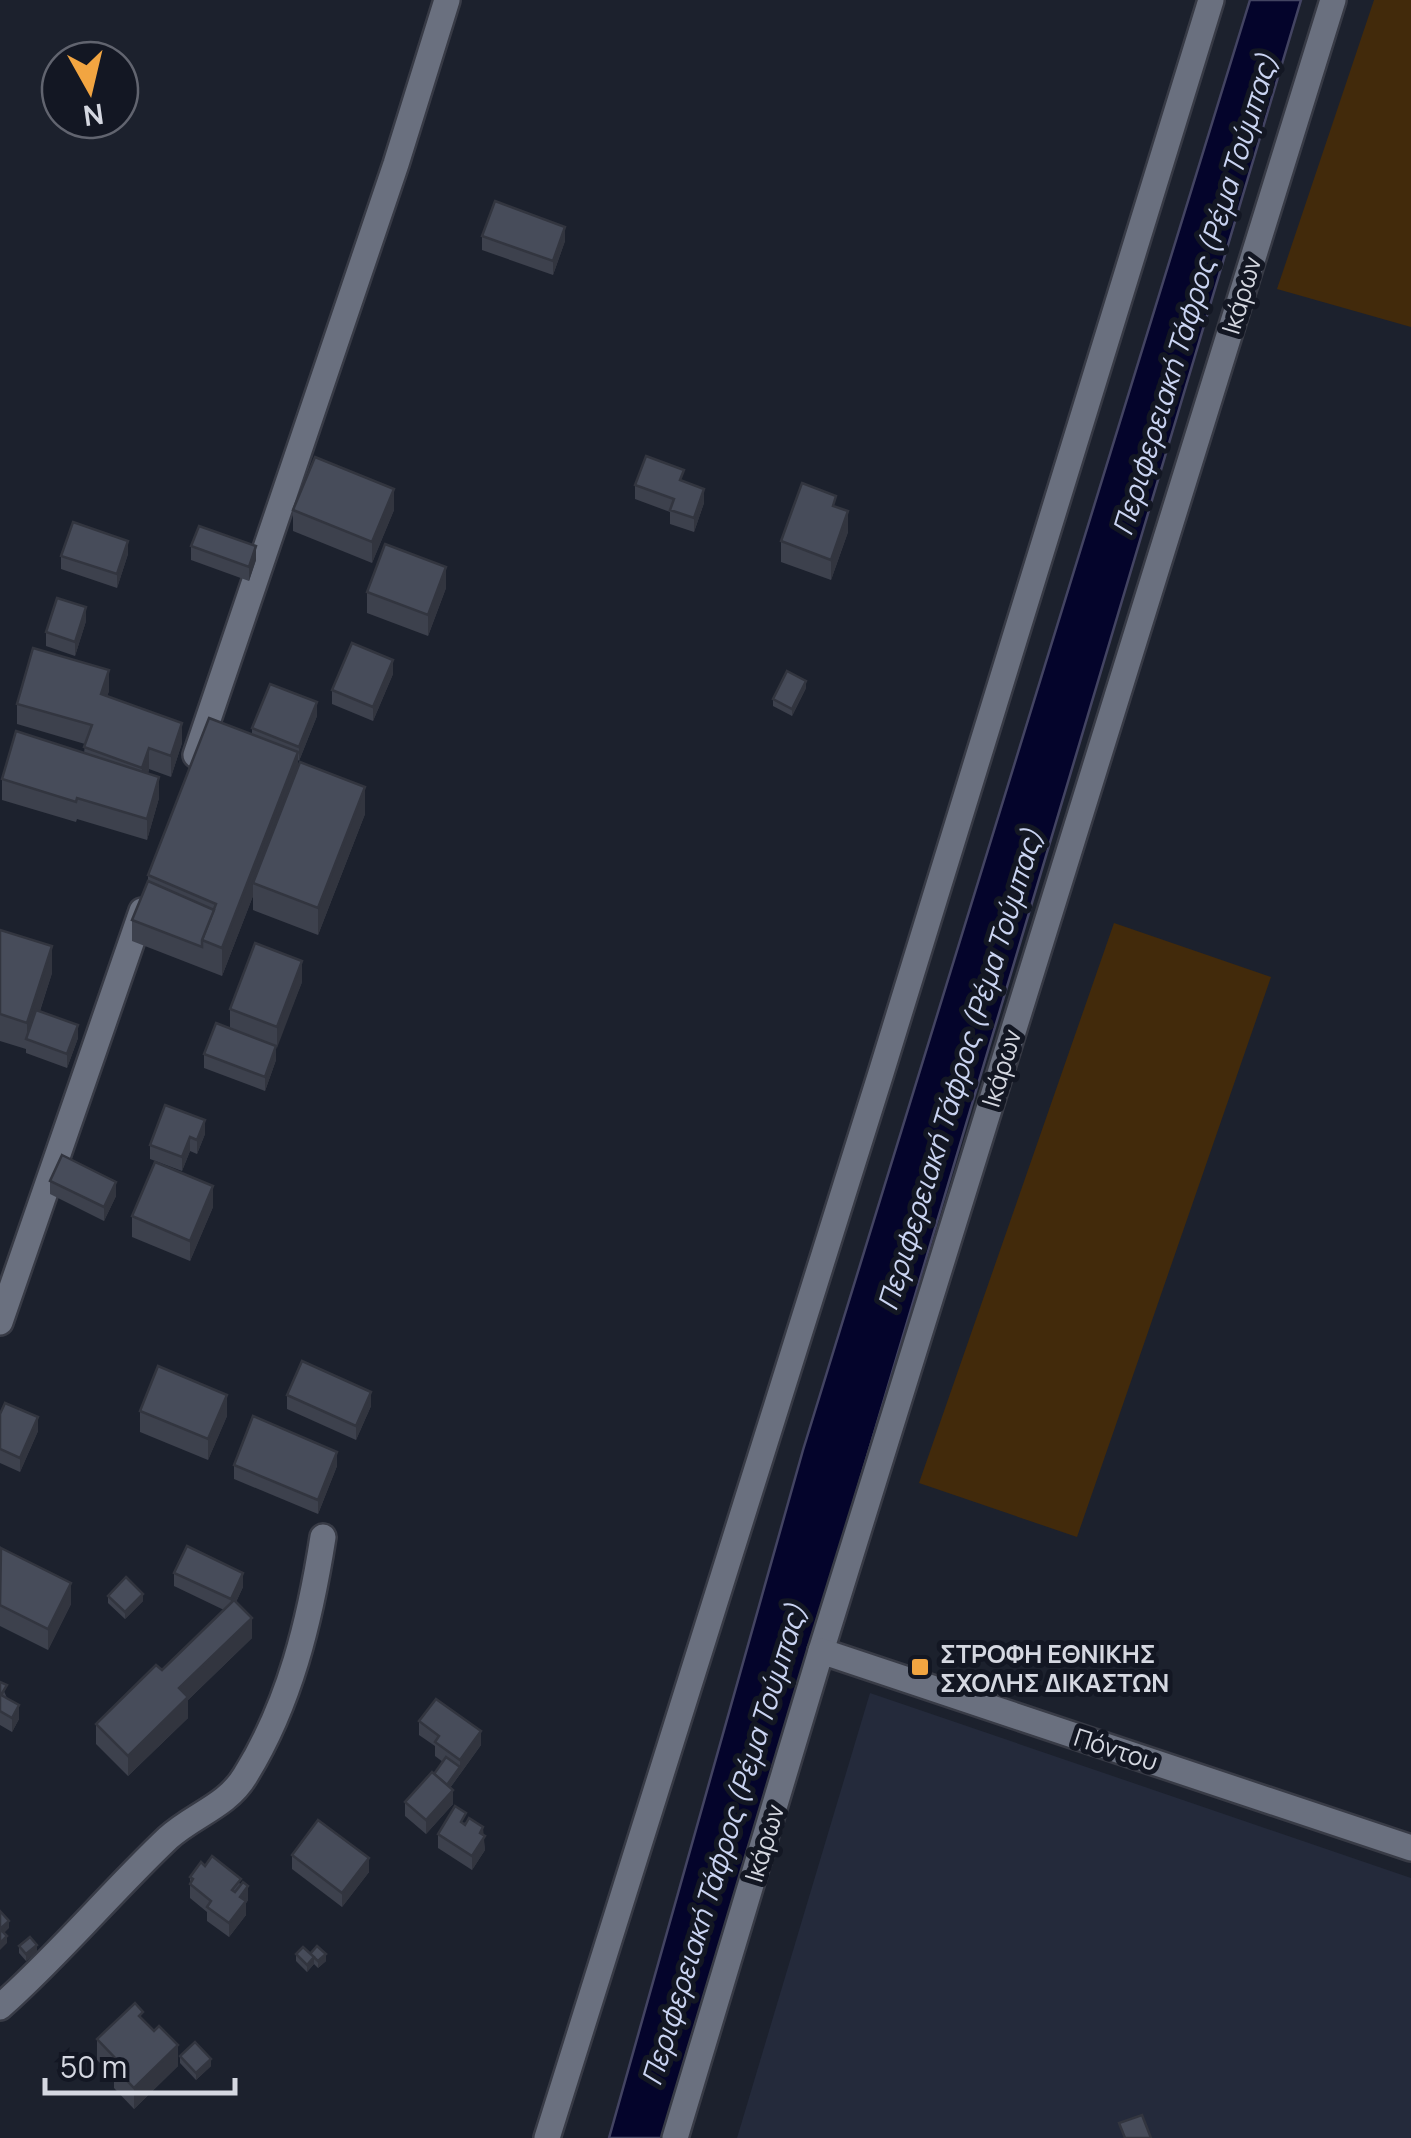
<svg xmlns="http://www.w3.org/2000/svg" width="1411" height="2138" font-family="Manrope,sans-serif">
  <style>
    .built { fill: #242a3b }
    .green { fill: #422a0b }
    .water { fill: #04042b; stroke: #434462; stroke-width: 2.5 }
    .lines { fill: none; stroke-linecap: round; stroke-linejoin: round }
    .street-casing { stroke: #383b46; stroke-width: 30 }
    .secondary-casing { stroke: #383b46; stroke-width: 30 }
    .street { stroke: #6a707f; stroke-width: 25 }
    .secondary { stroke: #6a707f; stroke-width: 25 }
    .wall { fill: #3d414d }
    .shaded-wall { fill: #32353f }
    .building { fill: #474c5a; stroke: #32353f; stroke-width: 2.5 }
    .poi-dot { fill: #f2a541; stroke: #131723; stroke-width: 4 }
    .labels { text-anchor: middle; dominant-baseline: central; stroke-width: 10; stroke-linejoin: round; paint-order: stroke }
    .street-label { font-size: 25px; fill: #d5d8e1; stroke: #131723 }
    .poi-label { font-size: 25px; font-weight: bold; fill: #d5d8e1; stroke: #131723; text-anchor: start }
    .water-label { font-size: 28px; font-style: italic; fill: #cad4f2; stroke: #131723 }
  </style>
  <rect width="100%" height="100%" fill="#1c212d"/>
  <!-- built -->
  <polygon class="built" points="870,1693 1411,1878 1411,2138 737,2138"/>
  <!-- green -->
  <g class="green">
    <polygon points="1374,0 1411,0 1411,327 1277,289"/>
    <polygon points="1114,923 1271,977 1077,1537 919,1483"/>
  </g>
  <!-- water -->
  <polygon class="water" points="1250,0 1301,0 664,2138 609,2138 803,1450"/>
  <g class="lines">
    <defs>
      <g id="street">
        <polyline points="196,755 396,164 447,0"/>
        <polyline points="0,1322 142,911"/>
        <polyline points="821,1651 1333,0"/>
        <path d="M0,2007C60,1954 110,1893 168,1838C193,1815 227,1806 245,1776C290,1704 310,1620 323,1537"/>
        <polyline points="547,2138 881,1073 1211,0"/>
      </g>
      <polyline id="secondary" points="675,2138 821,1651 1411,1848"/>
    </defs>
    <!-- street casing -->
    <use href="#street" class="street-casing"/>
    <!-- secondary casing -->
    <use href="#secondary" class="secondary-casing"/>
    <!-- street -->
    <use href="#street" class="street"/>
    <!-- secondary -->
    <use href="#secondary" class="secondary"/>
  </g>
  <!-- wall -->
  <g class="wall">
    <polygon points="482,236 565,241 553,275 482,250"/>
    <polygon points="684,482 704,503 694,532 670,524 670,512 635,499 635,485"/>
    <polygon points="836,507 848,532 831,580 781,562 781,541"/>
    <polygon points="293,510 394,510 372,563 293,531"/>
    <polygon points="191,546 256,560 249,581 191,560"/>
    <polygon points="128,554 117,588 61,569 61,556"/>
    <polygon points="446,588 428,636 367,613 367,592"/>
    <polygon points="86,621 75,656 46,646 46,632"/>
    <polygon points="393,674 373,721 332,704 332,690"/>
    <polygon points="806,688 792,716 773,706 773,699"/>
    <polygon points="109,691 107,696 182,743 171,777 149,769 148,774 159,798 147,840 77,819 76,822 2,800 2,779 84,753 85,744 17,724 17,704"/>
    <polygon points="317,716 299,761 298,760 298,767 365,814 318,935 253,910 253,896 222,976 132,941 132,920 148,881 148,875 252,735 252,728"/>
    <polygon points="0,930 52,973 40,1011 78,1038 67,1068 26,1053 26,1049 0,1041"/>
    <polygon points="302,982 276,1047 276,1060 265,1091 204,1068 204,1054 230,1028 230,1009"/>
    <polygon points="205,1134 197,1154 190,1151 182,1171 150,1159 150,1145"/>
    <polygon points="50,1181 116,1196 104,1221 50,1194"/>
    <polygon points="213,1207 190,1261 132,1237 132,1216"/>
    <polygon points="287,1395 371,1406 356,1440 287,1409"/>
    <polygon points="140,1411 227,1416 208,1460 140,1432"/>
    <polygon points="0,1414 38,1431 20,1472 0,1463"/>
    <polygon points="234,1465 337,1466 318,1514 234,1479"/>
    <polygon points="0,1550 71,1604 48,1650 0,1626"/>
    <polygon points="174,1573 243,1587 236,1602 252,1638 188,1700 188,1718 128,1776 96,1744 96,1724 162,1670 224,1610 174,1586"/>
    <polygon points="108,1596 143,1601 125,1619 108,1603"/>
    <polygon points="0,1682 7,1698 19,1719 12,1732 0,1725"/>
    <polygon points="419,1721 481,1745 450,1788 453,1804 426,1834 405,1816 405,1802 434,1774 443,1762 435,1756 435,1746 419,1735"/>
    <polygon points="466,1822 483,1835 485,1850 472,1870 438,1848 438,1834"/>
    <polygon points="292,1855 369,1872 342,1907 292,1869"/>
    <polygon points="205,1866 241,1884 248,1900 246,1903 246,1915 229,1937 207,1921 207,1912 190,1898 190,1877"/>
    <polygon points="19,1946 37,1952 26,1961 19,1953"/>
    <polygon points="296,1954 310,1954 326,1961 318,1968 314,1964 307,1972 296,1961"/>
    <polygon points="143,2020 154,2031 178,2066 134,2109 114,2088 114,2077 97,2060 97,2039"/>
    <polygon points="180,2056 211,2066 196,2080 180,2063"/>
  </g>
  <!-- shaded-wall -->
  <g class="shaded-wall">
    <polygon points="565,227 565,241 553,275 553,261"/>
    <polygon points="394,489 394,510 372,563 372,542"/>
    <polygon points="704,489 704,503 694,532 694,518"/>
    <polygon points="848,511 848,532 831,580 831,560"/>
    <polygon points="128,541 128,554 117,588 117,574"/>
    <polygon points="256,546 256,560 249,581 249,567"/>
    <polygon points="446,567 446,588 428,636 428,615"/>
    <polygon points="86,607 86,621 75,656 75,642"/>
    <polygon points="393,660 393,674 373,721 373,707"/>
    <polygon points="109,670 109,691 101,715 101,694"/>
    <polygon points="806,681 806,688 792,716 792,709"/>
    <polygon points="317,702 317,716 299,761 299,747"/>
    <polygon points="182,723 182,743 171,777 171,756"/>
    <polygon points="149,748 149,769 142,788 142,768"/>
    <polygon points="298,752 298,780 253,883 253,896 222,976 222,948"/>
    <polygon points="159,777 159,798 147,840 147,819"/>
    <polygon points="365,787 365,814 318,935 318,908"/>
    <polygon points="52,946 52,973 30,1041 27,1040 27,1023"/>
    <polygon points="302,961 302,982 277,1048 277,1027"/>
    <polygon points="78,1025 78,1038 67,1068 67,1054"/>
    <polygon points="276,1046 276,1060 265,1091 265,1077"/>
    <polygon points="205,1120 205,1134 197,1154 197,1140"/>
    <polygon points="190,1137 190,1151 182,1171 182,1157"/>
    <polygon points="116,1182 116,1196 104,1221 104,1207"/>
    <polygon points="213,1186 213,1207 190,1261 190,1241"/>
    <polygon points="371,1392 371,1406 356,1440 356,1426"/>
    <polygon points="227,1395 227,1416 208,1460 208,1439"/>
    <polygon points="38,1417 38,1431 20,1472 20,1458"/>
    <polygon points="337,1452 337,1466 318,1514 318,1500"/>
    <polygon points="243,1573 243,1587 231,1613 231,1599"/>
    <polygon points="71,1583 71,1604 48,1650 48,1629"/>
    <polygon points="143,1594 143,1601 125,1619 125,1612"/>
    <polygon points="252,1618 252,1638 188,1700 188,1718 128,1776 128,1756 179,1688"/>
    <polygon points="19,1705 19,1719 12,1732 12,1718"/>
    <polygon points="481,1731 481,1745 460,1774 460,1760"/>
    <polygon points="460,1767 460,1774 447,1792 447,1785"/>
    <polygon points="453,1790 453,1804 426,1834 426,1820"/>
    <polygon points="483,1827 485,1850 472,1870 472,1856 480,1833"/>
    <polygon points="369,1858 369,1872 342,1907 342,1893"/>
    <polygon points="248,1886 248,1900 246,1903 246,1915 229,1937 229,1923 240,1897"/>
    <polygon points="9,1921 9,1928 0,1937 0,1929"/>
    <polygon points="7,1936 7,1943 0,1950 0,1943"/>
    <polygon points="37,1945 37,1952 26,1961 26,1954"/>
    <polygon points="326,1954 326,1961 318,1968 318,1961"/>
    <polygon points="314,1957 314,1964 307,1972 307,1965"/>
    <polygon points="178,2045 178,2066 134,2109 134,2088"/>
    <polygon points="211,2059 211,2066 196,2080 196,2073"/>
  </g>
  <!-- building -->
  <g class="building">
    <polygon points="495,201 565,227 553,261 482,236"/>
    <polygon points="646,456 684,470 680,480 704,489 694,518 670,510 674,499 635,485"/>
    <polygon points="315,457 394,489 372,542 293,510"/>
    <polygon points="802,483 836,496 833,506 848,511 831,560 781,541"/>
    <polygon points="73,522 128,541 117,574 61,556"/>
    <polygon points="199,526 256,546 249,567 191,546"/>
    <polygon points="385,544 446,567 428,615 367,592"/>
    <polygon points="57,598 86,607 75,642 46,632"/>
    <polygon points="352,643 393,660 373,707 332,690"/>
    <polygon points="33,648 109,670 101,694 182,723 171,756 149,748 142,768 84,747 92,725 17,704"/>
    <polygon points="787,671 806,681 792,709 773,699"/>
    <polygon points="270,684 317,702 299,747 252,728"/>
    <polygon points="209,718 298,752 222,948 202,940 216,904 148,875"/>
    <polygon points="16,731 159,777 147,819 77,798 76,802 2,779"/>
    <polygon points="300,762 365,787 318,908 253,883"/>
    <polygon points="148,881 214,910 202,940 202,947 132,920"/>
    <polygon points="0,930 52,946 27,1023 0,1014"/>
    <polygon points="255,943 302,961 277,1027 230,1009"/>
    <polygon points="36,1010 78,1025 67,1054 26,1039"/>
    <polygon points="216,1023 276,1046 265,1077 204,1054"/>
    <polygon points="165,1105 205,1120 197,1140 190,1137 182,1157 150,1145"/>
    <polygon points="62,1155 116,1182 104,1207 50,1181"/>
    <polygon points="155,1162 213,1186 190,1241 132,1216"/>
    <polygon points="302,1361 371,1392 356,1426 287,1395"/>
    <polygon points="158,1366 227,1395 208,1439 140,1411"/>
    <polygon points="5,1403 38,1417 20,1458 0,1449 0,1414"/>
    <polygon points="253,1416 337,1452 318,1500 234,1465"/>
    <polygon points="187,1546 243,1573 231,1599 174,1573"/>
    <polygon points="1,1548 71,1583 48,1629 0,1605"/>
    <polygon points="126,1577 143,1594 125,1612 108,1596"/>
    <polygon points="234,1600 252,1618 179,1688 188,1697 128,1756 96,1724 156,1665 162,1670"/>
    <polygon points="0,1682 7,1685 1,1695 19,1705 12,1718 0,1711"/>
    <polygon points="436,1699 481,1731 460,1760 435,1742 439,1736 419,1721"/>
    <polygon points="446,1757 460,1767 447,1785 434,1774"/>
    <polygon points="432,1772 453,1790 426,1820 405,1802"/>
    <polygon points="455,1806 466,1813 461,1822 465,1825 469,1818 483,1827 480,1833 485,1836 472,1856 438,1834"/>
    <polygon points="318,1820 369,1858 342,1893 292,1855"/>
    <polygon points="212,1856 241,1879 232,1890 235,1892 243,1882 248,1886 240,1897 246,1901 229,1923 207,1907 211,1901 190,1884 193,1879 190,1877 201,1862 205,1866"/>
    <polygon points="0,1911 9,1921 0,1929 7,1936 0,1943"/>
    <polygon points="30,1937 37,1945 26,1954 19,1946"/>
    <polygon points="317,1946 326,1954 318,1961 310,1954"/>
    <polygon points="303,1947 314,1957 307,1965 296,1954"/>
    <polygon points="135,2003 143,2012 139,2016 154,2031 159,2026 178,2045 134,2088 114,2067 119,2062 97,2039"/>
    <polygon points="195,2042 211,2059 196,2073 180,2056"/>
    <polygon points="1142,2115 1151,2138 1125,2138 1119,2123"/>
  </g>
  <!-- markers -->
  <rect class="poi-dot" x="910" y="1657" width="20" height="20" rx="5"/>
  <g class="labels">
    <!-- street labels -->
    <g class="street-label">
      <text transform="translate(1241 295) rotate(-73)">Ικάρων</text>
      <text transform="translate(1001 1068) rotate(-73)">Ικάρων</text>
      <text transform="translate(1116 1749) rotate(18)">Πόντου</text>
      <text transform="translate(764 1843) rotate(-73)">Ικάρων</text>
    </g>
    <!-- poi labels -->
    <g class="poi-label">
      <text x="940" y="1653">ΣΤΡΟΦΗ ΕΘΝΙΚΗΣ<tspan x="940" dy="29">ΣΧΟΛΗΣ ΔΙΚΑΣΤΩΝ</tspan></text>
    </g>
    <!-- water labels -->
    <g class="water-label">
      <text transform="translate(1194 294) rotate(-73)">Περιφερειακή Τάφρος (Ρέμα Τούμπας)</text>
      <text transform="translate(959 1069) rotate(-73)">Περιφερειακή Τάφρος (Ρέμα Τούμπας)</text>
      <text transform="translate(723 1844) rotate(-73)">Περιφερειακή Τάφρος (Ρέμα Τούμπας)</text>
    </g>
  </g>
  <!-- north arrow -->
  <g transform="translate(90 90) rotate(172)"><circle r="48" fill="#131723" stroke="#61646f" stroke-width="2.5"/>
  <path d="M0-8L18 38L0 25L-18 38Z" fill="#f2a541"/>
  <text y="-15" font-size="28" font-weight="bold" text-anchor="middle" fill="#d5d8e1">N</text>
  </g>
  <!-- scale -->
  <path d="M45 2078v15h190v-15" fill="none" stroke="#d5d8e1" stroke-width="5"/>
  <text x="60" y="2078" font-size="30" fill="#d5d8e1" stroke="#131723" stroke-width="8" paint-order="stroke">50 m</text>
</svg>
